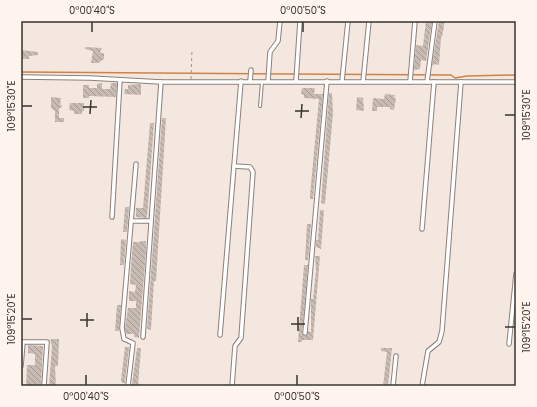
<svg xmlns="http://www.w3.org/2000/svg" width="537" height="407" font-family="Poppins,sans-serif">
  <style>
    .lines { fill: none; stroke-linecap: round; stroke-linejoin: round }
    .stream { stroke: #d18247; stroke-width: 1.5 }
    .building { fill: url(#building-back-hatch) }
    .lane-casing { stroke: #8c817a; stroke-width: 4 }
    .street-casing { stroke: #8c817a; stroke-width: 5.5 }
    .path { stroke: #9d958e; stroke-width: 1; stroke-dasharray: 3 3; stroke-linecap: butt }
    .lane { stroke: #fff; stroke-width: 2 }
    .street { stroke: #fff; stroke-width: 3.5 }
    .ticks { fill: none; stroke: #383430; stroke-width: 1.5 }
    .neatline { fill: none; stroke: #383430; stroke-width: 1.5 }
    .ticks-label { font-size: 10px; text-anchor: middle; fill: #383430 }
  </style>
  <defs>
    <pattern id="building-back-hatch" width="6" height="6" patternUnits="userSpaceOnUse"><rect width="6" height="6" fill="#c7bbb3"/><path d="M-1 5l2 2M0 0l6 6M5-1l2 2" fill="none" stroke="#a39992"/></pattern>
  </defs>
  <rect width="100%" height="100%" fill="#f3e7df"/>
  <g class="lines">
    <!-- stream -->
    <polyline class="stream" points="21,72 451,75 455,78 467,76 516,75"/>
  </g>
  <!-- building -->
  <g class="building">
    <polygon points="426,21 432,21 426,61 421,60 420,69 414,70 416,45 423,46"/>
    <polygon points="439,21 444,21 444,26 442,37 441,37 439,65 434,64 434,66 432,65"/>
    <polygon points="85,47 102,48 100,53 104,53 104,59 98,63 91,63 93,51 85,49"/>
    <polygon points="21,50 38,52 38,55 29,56 29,59 21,59"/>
    <polygon points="102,83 102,89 110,89 111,83 117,83 116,97 89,96 89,98 83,98 83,85 89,85 89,88 97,88 97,84"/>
    <polygon points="141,84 141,95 124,94 125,89 128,89 128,85"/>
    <polygon points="302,88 315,88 314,94 323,94 313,199 310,199 310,195 319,99 304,98 304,95 301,94"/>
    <polygon points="329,93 332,93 333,113 325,204 321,203"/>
    <polygon points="385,94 395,95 394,98 396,98 394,110 390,109 390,107 377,107 377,111 372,111 373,98 384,99"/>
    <polygon points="51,97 61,98 60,105 62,105 61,108 59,108 59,118 64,118 64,122 55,122 55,111 51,108"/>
    <polygon points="357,97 363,98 364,111 356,110"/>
    <polygon points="70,103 84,103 84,111 82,111 82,114 74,114 74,111 69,110"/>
    <polygon points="162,118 166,118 156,281 154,281 151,330 147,329"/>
    <polygon points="150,123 154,123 147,218 136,217 136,208 143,208"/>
    <polygon points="125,207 129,207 127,232 123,232"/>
    <polygon points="320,210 324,210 321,249 316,247 316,240 318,240"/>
    <polygon points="307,224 311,224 308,260 305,260"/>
    <polygon points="121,239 126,240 124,265 120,265"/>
    <polygon points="140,241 146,241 146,250 139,338 134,337 134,334 126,334 125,328 128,308 136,308 136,301 129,301 129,291 135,292 136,285 130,284 131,266 133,242 140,242"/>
    <polygon points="315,256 320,256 313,340 302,340 302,342 298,342 304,265 308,265 302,334 306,336 308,331 311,332 311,299 313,299 316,271"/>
    <polygon points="117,305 121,305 119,331 115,331"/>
    <polygon points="52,339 59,339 58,366 55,366 56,386 49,386 52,346 50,340"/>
    <polygon points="28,345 43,346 41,386 26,386 27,365 35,365 35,354 28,353"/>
    <polygon points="125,347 129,347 125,383 122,383 121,380"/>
    <polygon points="137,348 141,348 140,361 138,386 133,386 132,384"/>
    <polygon points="381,348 392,348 388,386 383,386 387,352 381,351"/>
  </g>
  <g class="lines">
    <defs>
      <polyline id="lane" points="260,106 262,82"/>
      <g id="street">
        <polyline points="21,77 90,78 161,82 516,82"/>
        <polyline points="250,81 251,70"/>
        <polyline points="268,81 270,52 278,41 280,21"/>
        <polyline points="296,81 300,21"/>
        <polyline points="342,81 348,21"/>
        <polyline points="363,82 369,21"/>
        <polyline points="410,82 415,21"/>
        <polyline points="427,82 435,21"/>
        <polyline points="112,217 120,80"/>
        <polyline points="131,221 150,221"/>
        <polyline points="422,229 434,82"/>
        <polyline points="305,333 327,81"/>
        <polyline points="220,335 241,81"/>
        <polyline points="143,337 161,82"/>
        <polyline points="509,344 516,274"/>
        <polyline points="21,366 23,342 47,342 44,386"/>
        <polyline points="128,386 133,343 124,339 122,328 136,164"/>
        <polyline points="232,386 235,346 241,338 253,172 250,167 234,166"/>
        <polyline points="393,386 396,356"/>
        <polyline points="422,386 428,351 439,342 442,331 461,82"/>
      </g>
    </defs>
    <!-- lane casing -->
    <use href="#lane" class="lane-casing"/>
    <!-- street casing -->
    <use href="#street" class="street-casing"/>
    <!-- path -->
    <polyline class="path" points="191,79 192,49"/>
    <!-- lane -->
    <use href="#lane" class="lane"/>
    <!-- street -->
    <use href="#street" class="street"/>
  </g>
  <!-- ticks -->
  <path class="ticks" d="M92,32V22M303,32V22M22,106H32M83,107H97M295,111H309M90,114L91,100M505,115H515M301,118L302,104M22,319H32M80,320H94M291,324H305M87,327V313M505,327H515M298,331V317M86,385V375M297,385V375"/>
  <!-- border -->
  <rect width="537" height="407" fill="none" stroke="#fff5ee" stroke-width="44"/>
  <rect x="22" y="22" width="493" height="363" class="neatline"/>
  <g class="ticks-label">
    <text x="92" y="14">0°00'40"S</text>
    <text x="303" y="14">0°00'50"S</text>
    <text transform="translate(11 106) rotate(-90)" y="4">109°15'30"E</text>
    <text transform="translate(526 115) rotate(-90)" y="4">109°15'30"E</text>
    <text transform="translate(11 319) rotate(-90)" y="4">109°15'20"E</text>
    <text transform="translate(526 327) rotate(-90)" y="4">109°15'20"E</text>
    <text x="86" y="400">0°00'40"S</text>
    <text x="297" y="400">0°00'50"S</text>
  </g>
</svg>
